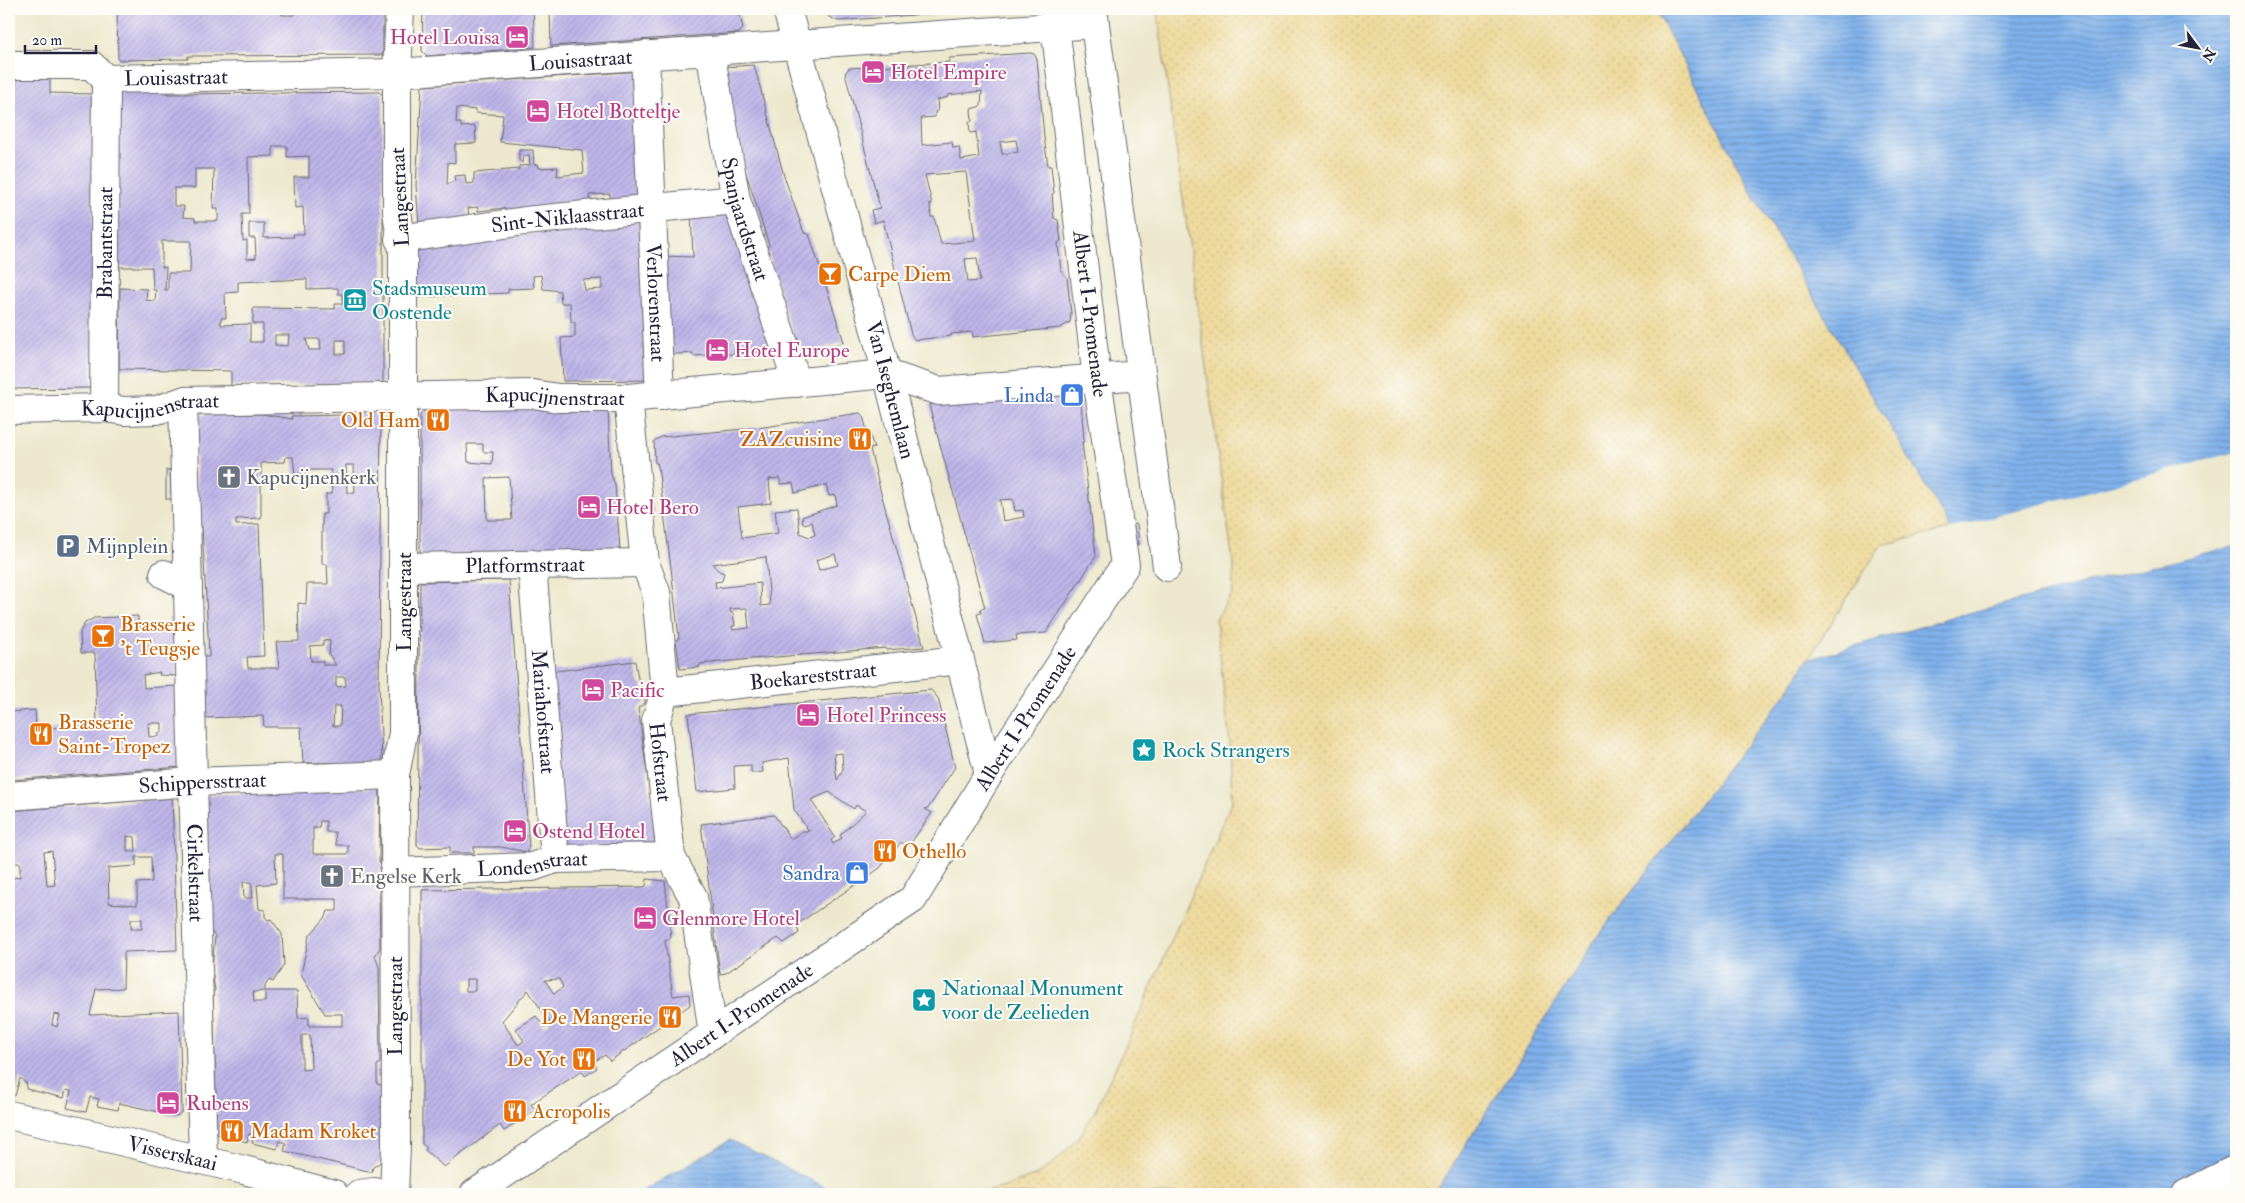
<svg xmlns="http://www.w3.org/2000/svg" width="2245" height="1203" font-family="'IM FELL Double Pica',serif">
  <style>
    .sand { fill: url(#sand-dots); stroke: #887e6c }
    .water { fill: url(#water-rules); stroke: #516a93 }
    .pier { fill: #ede8cd }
    .building { fill: url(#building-hatch); fill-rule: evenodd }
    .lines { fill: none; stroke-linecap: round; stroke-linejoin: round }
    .minor-casing { stroke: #69676e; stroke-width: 30 }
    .minor { stroke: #fff; stroke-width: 28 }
    .labels { text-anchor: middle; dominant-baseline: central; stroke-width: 4; stroke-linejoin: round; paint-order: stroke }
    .hotel-label { font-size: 21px; fill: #b23c85; stroke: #fdfcf7; text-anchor: start }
    .street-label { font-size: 21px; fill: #22223b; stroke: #fdfcf7 }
    .food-label { font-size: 21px; fill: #c56008; stroke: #fdfcf7; text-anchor: start }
    .culture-label { font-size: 21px; fill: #0d838f; stroke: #fdfcf7; text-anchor: start }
    .shop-label { font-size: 21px; fill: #366cbe; stroke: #fdfcf7; text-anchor: end }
    .worship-label { font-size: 21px; fill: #5b616d; stroke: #fdfcf7; text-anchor: start }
    .service-label { font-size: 21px; fill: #4e5e75; stroke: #fdfcf7; text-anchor: start }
  </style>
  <defs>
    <pattern id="sand-dots" width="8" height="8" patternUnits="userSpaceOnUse" patternTransform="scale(1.25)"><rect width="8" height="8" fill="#eeda9e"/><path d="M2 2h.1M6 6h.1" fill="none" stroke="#ccbb89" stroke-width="1.8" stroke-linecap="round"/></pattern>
    <pattern id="water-rules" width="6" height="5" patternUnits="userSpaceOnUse" patternTransform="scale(1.25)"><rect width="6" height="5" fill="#80b1eb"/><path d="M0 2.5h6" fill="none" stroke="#6890c0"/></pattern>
    <pattern id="building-hatch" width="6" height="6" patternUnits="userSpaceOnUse" patternTransform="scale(1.25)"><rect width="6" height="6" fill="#beb5e9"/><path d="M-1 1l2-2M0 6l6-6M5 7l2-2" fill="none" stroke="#a39bc9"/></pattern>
  </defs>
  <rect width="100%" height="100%" fill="#fdfcf7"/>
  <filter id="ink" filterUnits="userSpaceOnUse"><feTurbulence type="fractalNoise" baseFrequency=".02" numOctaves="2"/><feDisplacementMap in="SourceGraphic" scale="10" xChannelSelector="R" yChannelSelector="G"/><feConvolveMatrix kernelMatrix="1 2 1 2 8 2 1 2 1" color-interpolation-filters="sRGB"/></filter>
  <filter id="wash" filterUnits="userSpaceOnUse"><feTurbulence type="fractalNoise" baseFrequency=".0096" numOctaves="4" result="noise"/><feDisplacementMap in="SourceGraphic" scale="20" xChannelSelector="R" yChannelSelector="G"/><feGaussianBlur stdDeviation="1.12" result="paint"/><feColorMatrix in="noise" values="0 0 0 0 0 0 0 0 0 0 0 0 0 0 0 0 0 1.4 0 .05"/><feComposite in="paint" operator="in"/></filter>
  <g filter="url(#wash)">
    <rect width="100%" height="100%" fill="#ede8cd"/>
    <!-- sand -->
    <polygon class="sand" points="1157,9 1656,9 1751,192 1952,529 1881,545 1790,688 1596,938 1435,1194 976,1194 1002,1188 1037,1175 1055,1162 1079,1137 1094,1113 1126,1045 1232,801 1230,745 1216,619 1232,594 1234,571"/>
    <!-- water -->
    <g class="water">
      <polygon points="1656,9 2236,9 2236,474 1960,544 1751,192"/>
      <polygon points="2236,545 2236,1194 1435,1194 1596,938 1790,688 1807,660 1968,613"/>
      <polygon points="730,1140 833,1191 823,1194 638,1194"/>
    </g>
    <!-- pier -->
    <g class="pier">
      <polygon points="2236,452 2236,477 1960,547 1949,529"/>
      <polygon points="2236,542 2236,545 1921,624 1968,611"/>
    </g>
    <g id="blocks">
      <!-- building -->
      <g class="building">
        <polygon points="117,9 283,9 282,15 294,15 294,9 383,9 383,55 191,56 188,56 188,59 118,60"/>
        <polygon points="423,9 533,9 535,47 427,56 422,51"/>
        <polygon points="550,9 738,9 743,28 739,33 551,46"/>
        <polygon points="825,9 976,9 976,10 838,21 829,17"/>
        <path d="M1030,53L1034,54L1037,59L1044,137L1048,166H1051L1054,193L1052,194L1054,218L1058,220L1061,241L1058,243L1061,271L1067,278L1071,313L1070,322L1060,328L973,337L972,332L951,334V336L915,340L911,334L883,220L874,223L871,210L880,208L845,73L849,68L949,62V58ZM982,91L981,106L971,109L972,121H969L970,133L976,132L979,157L961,160L959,147L953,148L952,142L922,145L921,118L935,117V112L938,111L937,100L948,97V95ZM1016,140L1018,152L1002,154L1000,142ZM966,172L975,241L941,244L934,217H931L930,204H932L925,175ZM977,258L980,281L968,282L965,259Z"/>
        <polygon points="754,65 784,176 804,233 809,234 844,342 799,356 767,248 769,245 746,173 737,139 724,67"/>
        <path d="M641,71L647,201L611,203L610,194L589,195L590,201L552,208V204L540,206V209L505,211L504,208L478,211V207L468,208L469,222L419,226L416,185L422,86ZM457,108L476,110V113L503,115L500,142L582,150L584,173L557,176L558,167L539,168L538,164L534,165L533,150H519V160L522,163L523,156L529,155L530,165L519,166V169L474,173V183L466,184L465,175L454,176L455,181L447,184L448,162L455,163V144L476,143L475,126L461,127V123H456Z"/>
        <polygon points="9,72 50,72 50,93 93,94 92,388 9,389"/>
        <path d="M167,91V94L379,92L383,95V383L231,386V371L119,369L120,288L147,289L146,300L155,301L156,290H153L152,267H119L116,96L120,92ZM273,146H287V157L309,156V177H294L295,208L303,207L304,234H293L294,237L264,238V223H249V238H255L256,258L247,259V240L243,241L242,214H249L248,157L273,156ZM195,169H214L213,209H218V221H195V218L183,217L184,206H174V188H195ZM162,241H191L190,273H168V290H165L166,267H162ZM307,279V289L338,288V294H343V304H335V309L253,308V324H263V342H250V324L221,325V318H226L225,293L238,292V282ZM275,335H289L288,346L275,345ZM306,339H320L321,350H309ZM336,340H345V354H336Z"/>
        <polygon points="728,208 773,351 737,353 734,351 734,354 693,356 693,353 663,355 662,256 693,257 691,212"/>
        <path d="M647,220L654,380L563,381L561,338L575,337V322H571L570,303H561L560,291L543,289L541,275L533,276L534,288L508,289V293L417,297L414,248ZM602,279V289L585,290L583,280Z"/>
        <path d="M1080,390L1084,441L1082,442L1096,556L1046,633L1016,635L1017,640L985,643L977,614L981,613L980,609L985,608L929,405L1029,393ZM1013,499L1015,511L1023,510L1024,517L1003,521L1000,500Z"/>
        <path d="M600,407L608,411L611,474L615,485L620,549L513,555L420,556V415L425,410ZM467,444H483V452H493L492,464L468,462ZM509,477L512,520H487L486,478Z"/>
        <path d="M381,411L379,684L382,762L303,763L301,727H264L263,716L204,718L202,657H209V652L202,526H198L195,415L262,414L292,419L291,416L351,415L352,412ZM286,457H293L295,474H308V470H331L332,494H326V514H322V564H327L328,584H307L306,604L298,603L299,641L276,642L279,668H248L247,657L264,656L259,524L236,525V519L261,518V463L285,462ZM346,465H354L355,493H347ZM323,640L330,641L329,655L336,665H323V661H311L310,646L323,645ZM336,677H345L346,686L336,687ZM334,706H341L340,726H333Z"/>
        <path d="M860,413L863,416L868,434L867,436L870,435L874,448L870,449L881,493L924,647L886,650V648L752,659L700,664V667L680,669L676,640L679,638L671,568L658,466L657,463H655L654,441L661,437L764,427ZM780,478V484L793,483L795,493L826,485L829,496L835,495L837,505L802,517L803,524L812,522L815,535L809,537L800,533L797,508L775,510L778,533L742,538L738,507L771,503L769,479ZM835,554L838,565L819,570L816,560ZM766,557L770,605L761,606L760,583L716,588L715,582L722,581L724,573L719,571L712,564ZM747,608L749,628L733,630L732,626H735L733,613H731L730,609Z"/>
        <polygon points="166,470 181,470 182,499 166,499"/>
        <polygon points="1137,524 1139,545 1128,546 1126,525"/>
        <polygon points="509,580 529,847 527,852 501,847 474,847 474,853 450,853 450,847 420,848 417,845 420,582"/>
        <path d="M138,616V627L175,626L177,676L159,675L160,672L143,675L144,688L177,686L181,767L9,780V712L35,710L36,729L97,725L95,653H81L80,631L85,623L94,618ZM148,723H162V732L158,733L159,736L149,737Z"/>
        <polygon points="635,661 638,679 645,695 645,703 638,708 657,845 563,848 548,672"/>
        <path d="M931,690L938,698L955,767L929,807L925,809L932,813L908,847L901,842L880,868L796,925L799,933L784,943L778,938L726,973L720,974L701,824L774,815L791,839L803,831H809L794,810L789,758L762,763L763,772L751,773V765L734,766L735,788L697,792L688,714ZM842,753L843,770L837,780L834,754ZM829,792L854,809L856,805L866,811L840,835L842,838L833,844L831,840L835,837L811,800Z"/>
        <path d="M380,787L379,862L383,865V868H380V884H383V887L379,890L380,948L375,956L379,967L380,1063L377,1065V1084L384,1086V1107H380L382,1109V1161L373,1167L372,1172L284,1151L286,1143L279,1141L277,1149L252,1143L254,1135L249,1134L247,1142L217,1134L213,993L215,990L212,970L215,936L211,931L206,795ZM320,821H326V832H335L336,845H348V854H313V828H319ZM275,854H283V899H337V911H328L326,917L309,936L301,975L325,1014H342V1026H309V1017L298,1018L297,991H265V1002H254L253,992L265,991V986L269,980L273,982L284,965L282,934L271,919L268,920L265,917V910L259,909L257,885L276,883ZM243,882H251L253,898H244ZM302,1035H310L311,1069L302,1070Z"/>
        <path d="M172,798L177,950L124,952L123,988L96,989L90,1015L179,1011L182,1112L177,1116L119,1103L118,1110L97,1106L99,1099L90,1097L86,1112L67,1108L71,1091L66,1090L64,1098L26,1089L27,1084L20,1078L15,1096L9,1094V878L20,877V863H9V811ZM127,836L135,837L136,851H127ZM52,851L55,885L47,886L44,852ZM136,857H151L152,882L137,883V905L109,903L108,868L136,866ZM131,919H142V929H131ZM54,1014L60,1015L57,1027L52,1025Z"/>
        <path d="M647,879L665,881L671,938L665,941L673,996L689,994L690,1005L610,1061L605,1055L593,1062L597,1068L585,1076L582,1071L531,1104L535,1110L504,1131L500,1125L444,1167L425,1150L427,1148L422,1144V890L643,887L646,886ZM466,979H475V991H466ZM559,979L563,987L554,994L545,980ZM528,990L550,1023L544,1027L536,1016L516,1029L524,1041L518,1045L502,1021Z"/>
      </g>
    </g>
  </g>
  <g filter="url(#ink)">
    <use href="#blocks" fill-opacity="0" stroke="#69676e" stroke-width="1"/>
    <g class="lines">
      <defs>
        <g id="minor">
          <path id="s1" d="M787,9L887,374L989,774"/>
          <polyline points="1093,9 1167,567"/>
          <path id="s2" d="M710,51L736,200L797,383"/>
          <path id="s3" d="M645,55L660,396"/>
          <polyline points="9,65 91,65 106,79"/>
          <path id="s4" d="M106,79L397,73L1095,24"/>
          <path id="s5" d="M399,239L525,221L736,200"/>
          <path id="s6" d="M628,398L645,563L656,592L665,692L656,720L671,857L693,897L713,1034"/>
          <path id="s7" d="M183,401L203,1160"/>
          <path id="s8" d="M104,408L106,79"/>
          <path id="s9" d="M9,410L104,408L125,411L157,410L183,401L533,394L558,398H628L887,374L939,391L1141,375"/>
          <path id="s10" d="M532,564L555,859"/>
          <path id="s11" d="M404,567L645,563"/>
          <polyline points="164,574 188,586"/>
          <path id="s12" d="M665,692L960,660"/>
          <path id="s13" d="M9,796L193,782L395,775"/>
          <path id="s14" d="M394,872L532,867L555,859L671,857"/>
          <path id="s15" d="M9,1115L244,1170L334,1194"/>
          <polyline points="359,1194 374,1192 385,1194"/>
          <polyline points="394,1194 396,1146 395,775 403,733 403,251 397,212 397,73 400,9"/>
          <path id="s16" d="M474,1194L913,899L989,774L1125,565L1097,379L1053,9"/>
          <polyline points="2186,1194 2236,1169"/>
        </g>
      </defs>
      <!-- minor casing -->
      <use href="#minor" class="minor-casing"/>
      <!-- minor -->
      <use href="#minor" class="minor"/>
    </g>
  </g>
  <!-- icons -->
  <defs>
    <symbol id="hotel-square" viewBox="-11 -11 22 22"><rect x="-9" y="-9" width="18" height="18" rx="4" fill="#d1479c" stroke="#fdfcf7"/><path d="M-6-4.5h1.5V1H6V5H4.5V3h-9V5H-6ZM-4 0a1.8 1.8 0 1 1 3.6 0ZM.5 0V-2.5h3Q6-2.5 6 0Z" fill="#fff"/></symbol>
    <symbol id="bar-square" viewBox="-11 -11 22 22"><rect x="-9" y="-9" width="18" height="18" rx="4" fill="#e8710a" stroke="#fdfcf7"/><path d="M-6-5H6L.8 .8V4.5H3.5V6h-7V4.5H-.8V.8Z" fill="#fff"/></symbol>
    <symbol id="museum-square" viewBox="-11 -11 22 22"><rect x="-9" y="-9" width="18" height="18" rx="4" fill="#0f9aa8" stroke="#fdfcf7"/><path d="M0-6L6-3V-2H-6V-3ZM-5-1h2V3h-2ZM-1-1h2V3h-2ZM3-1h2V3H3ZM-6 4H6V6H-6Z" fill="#fff"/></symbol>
    <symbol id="shop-square" viewBox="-11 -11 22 22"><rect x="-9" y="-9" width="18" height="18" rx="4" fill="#3f7fe0" stroke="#fdfcf7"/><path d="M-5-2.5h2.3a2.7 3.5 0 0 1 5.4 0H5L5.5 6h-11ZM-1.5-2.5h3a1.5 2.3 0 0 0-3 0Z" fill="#fff"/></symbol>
    <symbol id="restaurant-square" viewBox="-11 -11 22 22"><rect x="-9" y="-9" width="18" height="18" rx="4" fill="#e8710a" stroke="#fdfcf7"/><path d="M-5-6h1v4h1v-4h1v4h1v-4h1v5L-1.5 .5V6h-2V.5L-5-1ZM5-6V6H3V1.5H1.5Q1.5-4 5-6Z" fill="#fff"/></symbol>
    <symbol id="church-square" viewBox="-11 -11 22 22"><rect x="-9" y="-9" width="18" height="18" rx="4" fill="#6b7280" stroke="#fdfcf7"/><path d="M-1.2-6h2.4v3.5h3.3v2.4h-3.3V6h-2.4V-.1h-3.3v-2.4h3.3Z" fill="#fff"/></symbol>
    <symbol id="parking-square" viewBox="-11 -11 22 22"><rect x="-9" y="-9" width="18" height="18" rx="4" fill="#5c6f8a" stroke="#fdfcf7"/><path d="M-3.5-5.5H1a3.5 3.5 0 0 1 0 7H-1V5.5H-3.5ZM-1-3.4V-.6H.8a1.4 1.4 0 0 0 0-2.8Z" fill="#fff"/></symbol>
    <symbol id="sight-square" viewBox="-11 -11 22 22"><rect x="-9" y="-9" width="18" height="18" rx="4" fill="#0f9aa8" stroke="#fdfcf7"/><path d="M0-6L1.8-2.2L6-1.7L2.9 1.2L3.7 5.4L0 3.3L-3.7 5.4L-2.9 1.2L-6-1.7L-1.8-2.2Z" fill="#fff"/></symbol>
  </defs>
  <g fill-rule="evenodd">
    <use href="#hotel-square" x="503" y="23" width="28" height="28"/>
    <use href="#hotel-square" x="859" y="58" width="28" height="28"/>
    <use href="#hotel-square" x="524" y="97" width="28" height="28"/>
    <use href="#bar-square" x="816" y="260" width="28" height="28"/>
    <use href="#museum-square" x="341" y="286" width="28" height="28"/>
    <use href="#hotel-square" x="703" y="336" width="28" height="28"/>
    <use href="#shop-square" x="1058" y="381" width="28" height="28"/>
    <use href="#restaurant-square" x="424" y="406" width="28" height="28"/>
    <use href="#restaurant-square" x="846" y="425" width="28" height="28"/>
    <use href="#church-square" x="215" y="463" width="28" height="28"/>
    <use href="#hotel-square" x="575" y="493" width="28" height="28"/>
    <use href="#parking-square" x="54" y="532" width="28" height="28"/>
    <use href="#bar-square" x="89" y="622" width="28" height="28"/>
    <use href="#hotel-square" x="579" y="676" width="28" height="28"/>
    <use href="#hotel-square" x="794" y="701" width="28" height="28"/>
    <use href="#restaurant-square" x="27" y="720" width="28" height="28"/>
    <use href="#sight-square" x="1130" y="736" width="28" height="28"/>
    <use href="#hotel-square" x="501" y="817" width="28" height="28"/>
    <use href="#restaurant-square" x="871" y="837" width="28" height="28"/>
    <use href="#shop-square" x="843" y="859" width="28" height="28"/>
    <use href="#church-square" x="318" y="862" width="28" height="28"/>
    <use href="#hotel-square" x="631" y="904" width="28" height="28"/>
    <use href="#sight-square" x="910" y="986" width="28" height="28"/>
    <use href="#restaurant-square" x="656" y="1003" width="28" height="28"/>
    <use href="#restaurant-square" x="570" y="1045" width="28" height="28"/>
    <use href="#hotel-square" x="154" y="1089" width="28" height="28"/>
    <use href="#restaurant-square" x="501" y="1097" width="28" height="28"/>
    <use href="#restaurant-square" x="218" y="1117" width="28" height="28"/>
  </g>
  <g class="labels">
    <!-- hotel labels -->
    <g class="hotel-label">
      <text x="500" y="37" text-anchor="end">Hotel Louisa</text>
      <text x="890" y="72">Hotel Empire</text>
      <text x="556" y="111">Hotel Botteltje</text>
      <text x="734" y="350">Hotel Europe</text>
      <text x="606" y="507">Hotel Bero</text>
      <text x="610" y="690">Pacific</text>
      <text x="826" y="715">Hotel Princess</text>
      <text x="532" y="831">Ostend Hotel</text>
      <text x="662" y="918">Glenmore Hotel</text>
      <text x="186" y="1103">Rubens</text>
    </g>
    <!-- street labels -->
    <g class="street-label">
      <text stroke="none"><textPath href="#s4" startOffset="475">Louisastraat</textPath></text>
      <text stroke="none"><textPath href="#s4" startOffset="70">Louisastraat</textPath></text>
      <text transform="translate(400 197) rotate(-93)">Langestraat</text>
      <text stroke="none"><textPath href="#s5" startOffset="170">Sint-Niklaasstraat</textPath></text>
      <text stroke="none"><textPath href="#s2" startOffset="172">Spanjaardstraat</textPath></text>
      <text stroke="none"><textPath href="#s8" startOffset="165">Brabantstraat</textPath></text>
      <text stroke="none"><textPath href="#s3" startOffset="248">Verlorenstraat</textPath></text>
      <text transform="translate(1090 314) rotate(83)">Albert I-Promenade</text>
      <text stroke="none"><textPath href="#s1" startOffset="395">Van Iseghemlaan</textPath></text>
      <text stroke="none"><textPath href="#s9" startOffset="548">Kapucijnenstraat</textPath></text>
      <text stroke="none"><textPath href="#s9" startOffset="142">Kapucijnenstraat</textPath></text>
      <text stroke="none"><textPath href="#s11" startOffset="121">Platformstraat</textPath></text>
      <text transform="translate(404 602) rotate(-90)">Langestraat</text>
      <text stroke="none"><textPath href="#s12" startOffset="149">Boekareststraat</textPath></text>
      <text stroke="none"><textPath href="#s10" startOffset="148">Mariahofstraat</textPath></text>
      <text stroke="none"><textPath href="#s16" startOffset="742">Albert I-Promenade</textPath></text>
      <text stroke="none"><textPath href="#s6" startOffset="369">Hofstraat</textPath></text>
      <text stroke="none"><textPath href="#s13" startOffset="194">Schippersstraat</textPath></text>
      <text stroke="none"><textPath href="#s14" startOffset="139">Londenstraat</textPath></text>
      <text stroke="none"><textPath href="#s7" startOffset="472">Cirkelstraat</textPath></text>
      <text transform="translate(395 1006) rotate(-90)">Langestraat</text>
      <text stroke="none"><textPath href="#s16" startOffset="322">Albert I-Promenade</textPath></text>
      <text stroke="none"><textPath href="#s15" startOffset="168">Visserskaai</textPath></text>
    </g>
    <!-- food labels -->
    <g class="food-label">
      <text x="848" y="274">Carpe Diem</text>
      <text x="420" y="420" text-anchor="end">Old Ham</text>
      <text x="842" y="439" text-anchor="end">ZAZcuisine</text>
      <text x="120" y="624">Brasserie<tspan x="120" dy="24">'t Teugsje</tspan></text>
      <text x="58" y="722">Brasserie<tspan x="58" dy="24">Saint-Tropez</tspan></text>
      <text x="902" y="851">Othello</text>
      <text x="652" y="1017" text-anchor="end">De Mangerie</text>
      <text x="566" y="1059" text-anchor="end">De Yot</text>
      <text x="532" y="1111">Acropolis</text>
      <text x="250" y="1131">Madam Kroket</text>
    </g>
    <!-- culture labels -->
    <g class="culture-label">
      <text x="372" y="288">Stadsmuseum<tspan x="372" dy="24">Oostende</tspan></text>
      <text x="1162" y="750">Rock Strangers</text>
      <text x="942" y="988">Nationaal Monument<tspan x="942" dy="24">voor de Zeelieden</tspan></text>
    </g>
    <!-- shop labels -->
    <g class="shop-label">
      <text x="1054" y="395">Linda</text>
      <text x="840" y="873">Sandra</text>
    </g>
    <!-- worship labels -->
    <g class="worship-label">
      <text x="246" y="477">Kapucijnenkerk</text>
      <text x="350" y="876">Engelse Kerk</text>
    </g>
    <!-- service labels -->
    <g class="service-label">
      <text x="86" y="546">Mijnplein</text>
    </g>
  </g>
  <!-- margin -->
  <rect width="2245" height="1203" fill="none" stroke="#fdfcf7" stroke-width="30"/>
  <!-- north arrow -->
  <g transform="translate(2198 48) rotate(122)" stroke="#fdfcf7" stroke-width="4" paint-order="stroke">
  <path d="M0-4L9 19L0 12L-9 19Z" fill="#22223b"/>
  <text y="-8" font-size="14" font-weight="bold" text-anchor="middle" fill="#22223b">N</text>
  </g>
  <!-- scale -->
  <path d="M25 45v8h71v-8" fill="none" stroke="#22223b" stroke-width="2.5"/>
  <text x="32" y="45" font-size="15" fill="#22223b" stroke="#fdfcf7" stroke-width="4" paint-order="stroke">20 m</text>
</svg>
